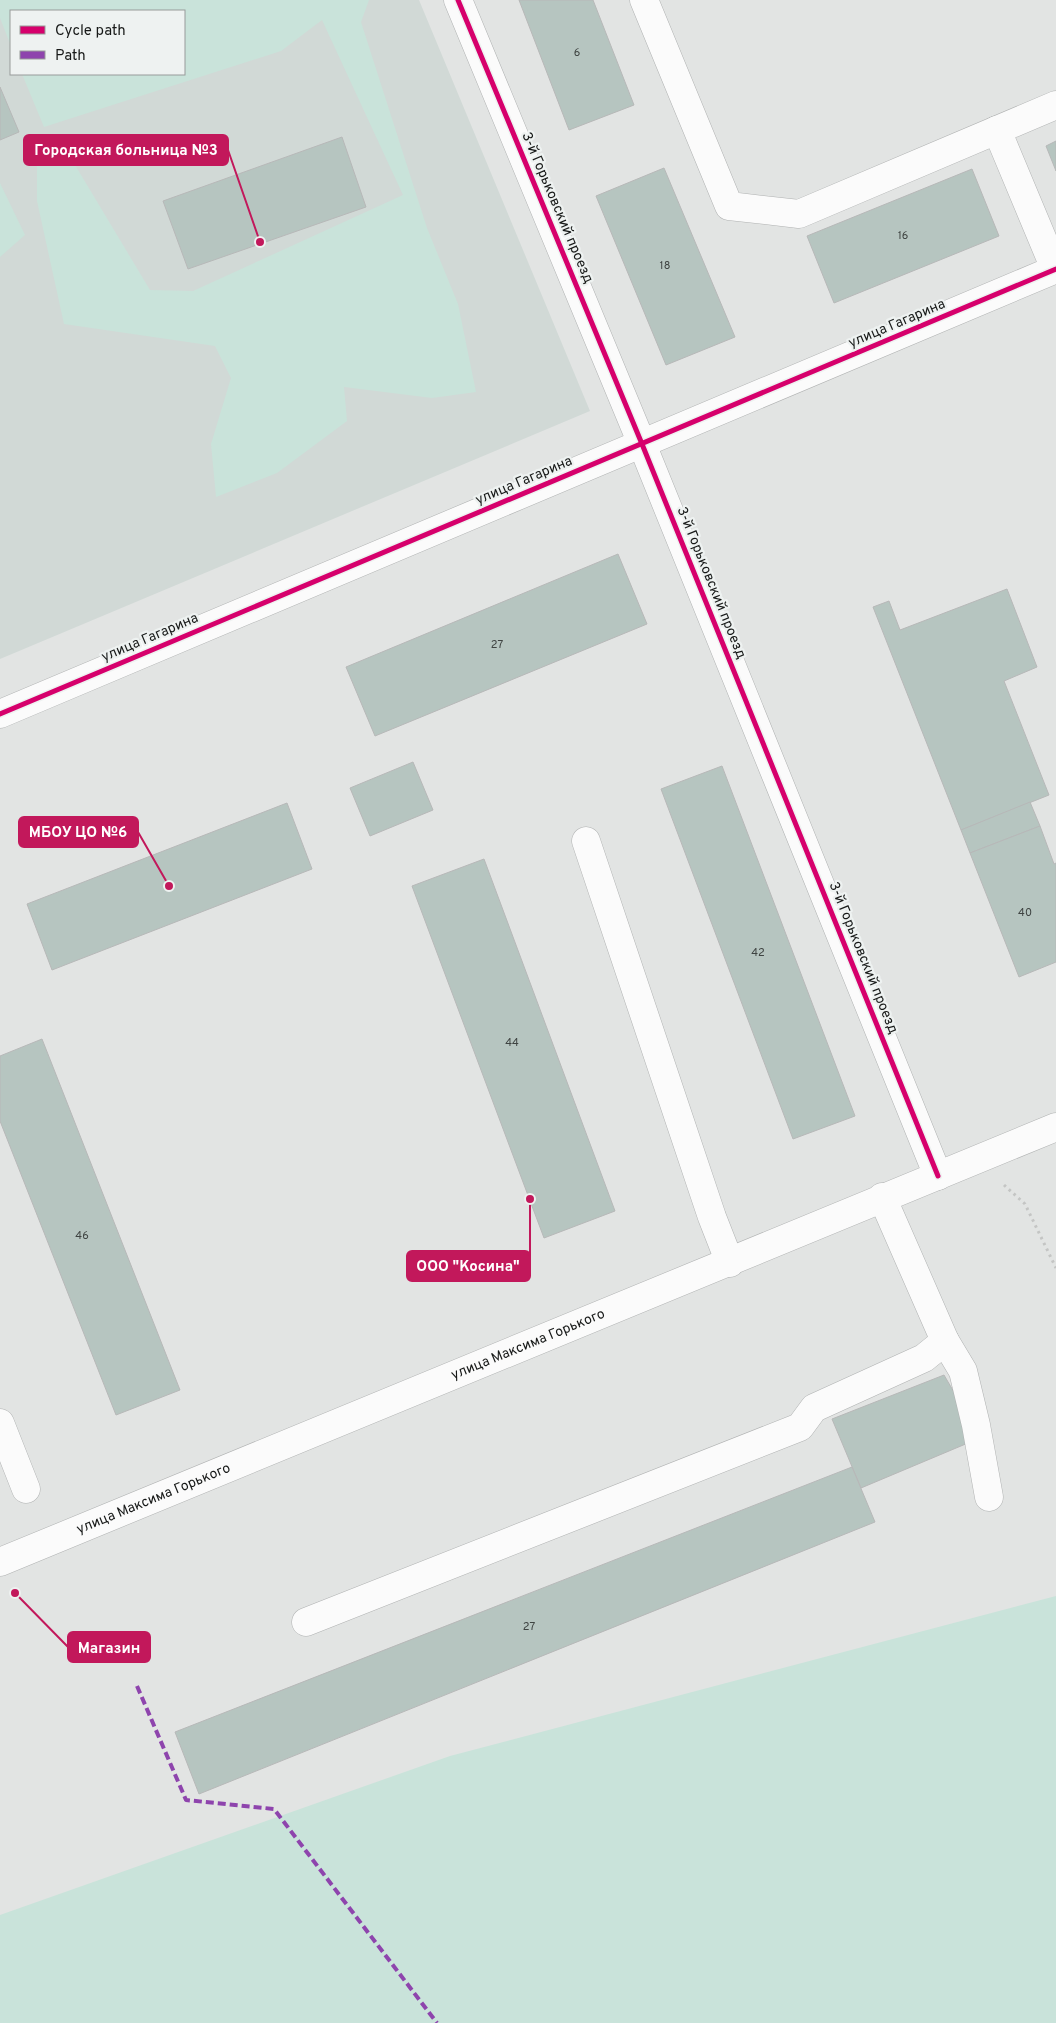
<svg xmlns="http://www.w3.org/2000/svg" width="1056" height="2023" font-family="Overpass,sans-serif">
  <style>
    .built { fill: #d1d9d6; fill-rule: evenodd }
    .green { fill: #c9e3da }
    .building { fill: #b6c5c0; stroke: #b7b8b8 }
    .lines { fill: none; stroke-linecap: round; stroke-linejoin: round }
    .minor-casing { stroke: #b0b2b2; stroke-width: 29 }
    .path { stroke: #c4c5c4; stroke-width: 3; stroke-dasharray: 2.5 4; stroke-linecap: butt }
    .minor { stroke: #fbfbfb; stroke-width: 28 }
    .quiet { stroke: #8e44ad; stroke-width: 4; stroke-dasharray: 8 4; stroke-linecap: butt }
    .cycleway-casing { stroke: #eef2f1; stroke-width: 8 }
    .cycleway { stroke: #d6006c; stroke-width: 5 }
    .labels { text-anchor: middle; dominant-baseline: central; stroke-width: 4.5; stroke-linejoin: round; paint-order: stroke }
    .number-label { font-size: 11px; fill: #3f4442 }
    .street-label { font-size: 14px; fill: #171918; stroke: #eef2f1 }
    .leader { fill: none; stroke: #c2185b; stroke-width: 2 }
    .callout-dot { fill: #c2185b; stroke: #eef2f1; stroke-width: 2 }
    .callout { fill: #c2185b; stroke: #c2185b; stroke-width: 2 }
    .callout-label { font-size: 15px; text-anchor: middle; font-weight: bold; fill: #fff }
  </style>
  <rect width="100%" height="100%" fill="#e2e4e3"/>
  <!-- built -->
  <path class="built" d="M0,0H419L590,411L0,659ZM11,11H184V74H11Z"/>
  <!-- green -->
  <g class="green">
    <polygon points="0,0 369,0 361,22 427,228 458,304 476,392 432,398 344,387 347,421 277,473 216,497 211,444 231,378 215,346 64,324 37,201 37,161 75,165 150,290 193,291 403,195 322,20 281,51 44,127 22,74 184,74 184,11 11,11 11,46 0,18"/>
    <polygon points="0,183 25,235 0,257"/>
    <polygon points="1056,1596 1056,2023 0,2023 0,1915 450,1756"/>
  </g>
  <!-- building -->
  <g class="building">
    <polygon points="519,0 593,0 634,105 569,130"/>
    <polygon points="0,87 19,132 0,140"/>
    <polygon points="342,137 366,207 188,269 163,201"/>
    <polygon points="1056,141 1056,171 1046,146"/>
    <polygon points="664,168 735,337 666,365 596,196"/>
    <polygon points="972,169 999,236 834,303 807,236"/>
    <polygon points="618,554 647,624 375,736 346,667"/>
    <polygon points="1007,589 1037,667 1004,681 1049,795 961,830 873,607 889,601 900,630"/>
    <polygon points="413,762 433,810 370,836 350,788"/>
    <polygon points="722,766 855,1116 793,1139 661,789"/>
    <polygon points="1030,802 1040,826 970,853 961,830"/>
    <polygon points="287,803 312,869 52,970 27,904"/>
    <polygon points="1040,826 1054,864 1056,863 1056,962 1019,977 970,853"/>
    <polygon points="484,859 615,1211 544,1238 412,886"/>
    <polygon points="42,1039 180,1390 116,1415 0,1121 0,1056"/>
    <polygon points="944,1375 962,1406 968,1443 861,1488 832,1419"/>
    <polygon points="852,1467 875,1522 199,1794 175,1732"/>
  </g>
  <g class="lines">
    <defs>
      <g id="minor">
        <polyline points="458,0 642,444 938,1176"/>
        <polyline points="644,0 729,206 799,214 1056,105"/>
        <polyline points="997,130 1055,269"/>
        <polyline points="0,714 1056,269"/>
        <polyline points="586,841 712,1217 730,1263"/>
        <polyline points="945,1341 963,1371 976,1425 989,1497"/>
        <polyline points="0,1423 26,1489"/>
        <path id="s1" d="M0,1562L1056,1127"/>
        <polyline points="306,1622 800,1427 814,1408 924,1358 945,1341 882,1197"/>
      </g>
    </defs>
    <!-- minor casing -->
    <use href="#minor" class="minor-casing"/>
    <!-- path -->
    <polyline class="path" points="1004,1185 1025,1204 1056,1268"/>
    <!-- minor -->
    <use href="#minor" class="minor"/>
    <!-- quiet -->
    <polyline class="quiet" points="137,1686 186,1800 274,1809 437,2023"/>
    <defs>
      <g id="cycleway">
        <polyline points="458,0 642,444 938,1176"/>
        <polyline points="0,714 1056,269"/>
      </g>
    </defs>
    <!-- cycleway casing -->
    <use href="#cycleway" class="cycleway-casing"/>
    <!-- cycleway -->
    <use href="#cycleway" class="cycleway"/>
  </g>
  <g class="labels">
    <!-- number labels -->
    <g class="number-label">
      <text x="577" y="53">6</text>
      <text x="903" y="236">16</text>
      <text x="665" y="266">18</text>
      <text x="497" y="645">27</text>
      <text x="1025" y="913">40</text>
      <text x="758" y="953">42</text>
      <text x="512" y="1043">44</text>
      <text x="82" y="1236">46</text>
      <text x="529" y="1627">27</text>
    </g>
    <!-- street labels -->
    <g class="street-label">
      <text transform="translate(557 208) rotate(67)">3-й Горьковский проезд</text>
      <text transform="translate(897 324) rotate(-23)">улица Гагарина</text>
      <text transform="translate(524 481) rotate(-23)">улица Гагарина</text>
      <text transform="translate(711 583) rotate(68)">3-й Горьковский проезд</text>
      <text transform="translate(150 638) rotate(-23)">улица Гагарина</text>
      <text transform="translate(863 958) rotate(68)">3-й Горьковский проезд</text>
      <text stroke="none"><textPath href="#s1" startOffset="571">улица Максима Горького</textPath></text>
      <text stroke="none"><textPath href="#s1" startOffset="166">улица Максима Горького</textPath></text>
    </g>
  </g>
  <!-- callouts -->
  <path class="leader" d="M260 242L228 150M169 886L138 832M530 1199L530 1266M15 1593L68 1647"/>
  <g class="callout-dot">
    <circle cx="260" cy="242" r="5"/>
    <circle cx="169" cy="886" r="5"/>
    <circle cx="530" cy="1199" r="5"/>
    <circle cx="15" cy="1593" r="5"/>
  </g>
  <g class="callout">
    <rect x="24" y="135" width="204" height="30" rx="5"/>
    <rect x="19" y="817" width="119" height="30" rx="5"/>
    <rect x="407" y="1251" width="123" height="30" rx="5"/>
    <rect x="68" y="1632" width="82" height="30" rx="5"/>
  </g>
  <g class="callout-label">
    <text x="126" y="155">Городская больница №3</text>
    <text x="78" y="837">МБОУ ЦО №6</text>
    <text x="468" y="1271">ООО "Косина"</text>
    <text x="109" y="1653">Магазин</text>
  </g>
  <!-- legend -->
  <rect x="10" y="10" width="175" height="65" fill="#eef2f1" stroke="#989b9a"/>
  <rect x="20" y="26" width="25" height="8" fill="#d6006c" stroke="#989b9a"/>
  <text x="55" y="35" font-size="15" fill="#171918">Cycle path</text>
  <rect x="20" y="51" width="25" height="8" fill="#8e44ad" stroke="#989b9a"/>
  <text x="55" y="60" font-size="15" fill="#171918">Path</text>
</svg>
